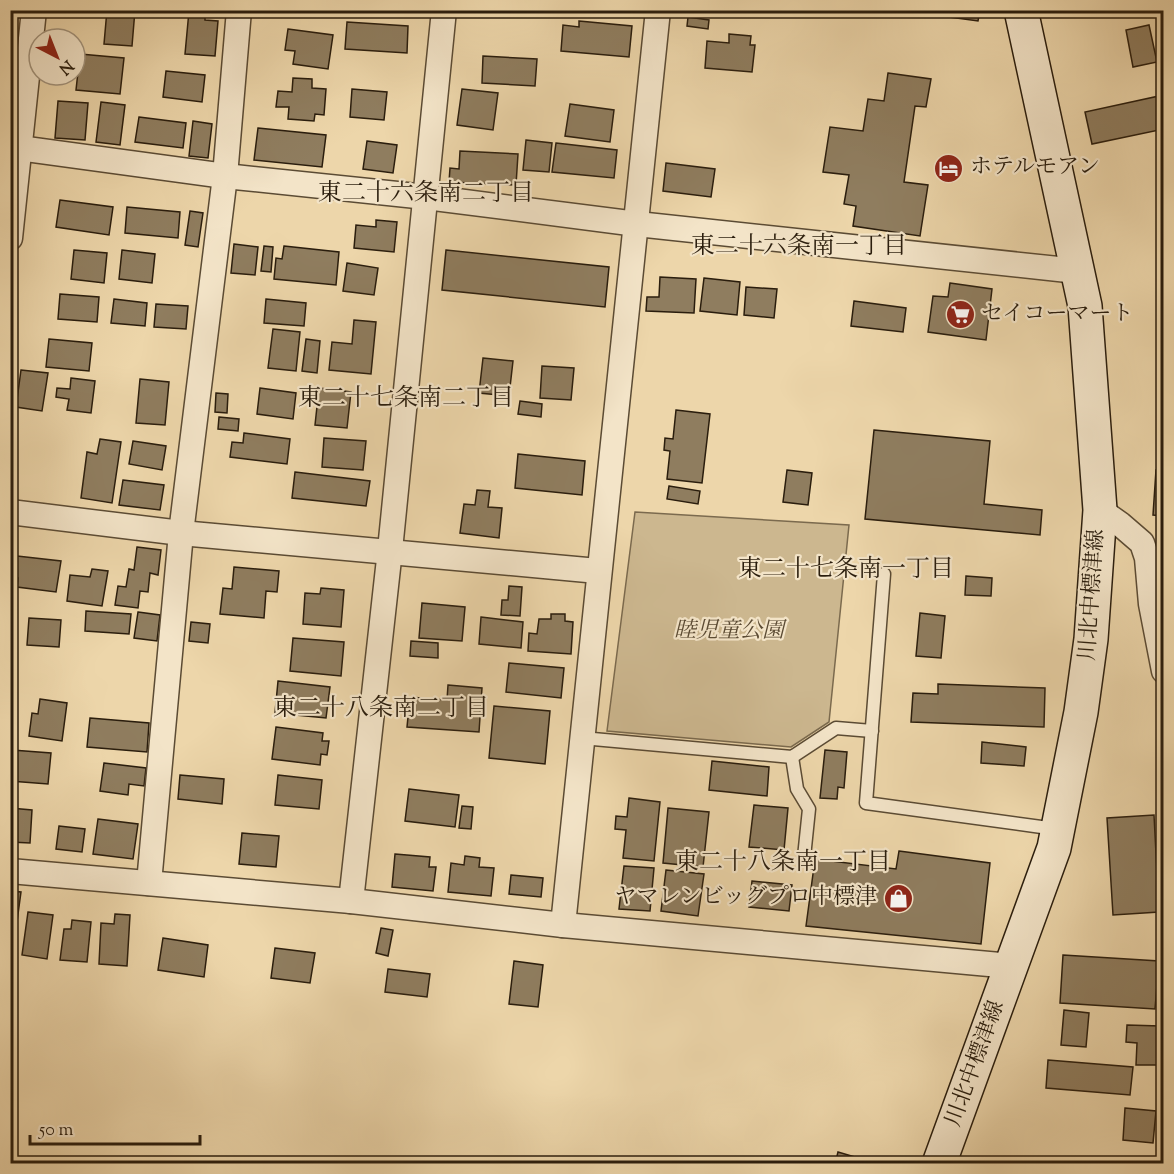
<svg xmlns="http://www.w3.org/2000/svg" width="1174" height="1174" font-family="'Sorts Mill Goudy','Noto Serif JP',serif">
  <style>
    .green { fill: #ccb78f; stroke: #7b6a4e; stroke-width: 1.5 }
    .building { fill: #8f7d5f; stroke: #2a1d0d; stroke-width: 1.5 }
    .lines { fill: none; stroke-linecap: round; stroke-linejoin: round }
    .service-casing { stroke: #5b4b34; stroke-width: 15 }
    .minor-casing { stroke: #5b4b34; stroke-width: 27 }
    .secondary-casing { stroke: #2a1d0d; stroke-width: 36 }
    .service { stroke: #f3e4c8; stroke-width: 12 }
    .minor { stroke: #f3e4c8; stroke-width: 24 }
    .secondary { stroke: #f3e4c8; stroke-width: 33 }
    .labels { text-anchor: middle; dominant-baseline: central; stroke-width: 4.5; stroke-linejoin: round; paint-order: stroke }
    .poi-label { font-size: 22px; fill: #2a1d0d; stroke: #f3e4c8; text-anchor: start }
    .street-label { font-size: 22px; fill: #2a1d0d; stroke: #f3e4c8 }
    .park-label { font-size: 22px; font-style: italic; fill: #5b4b34; stroke: #f3e4c8 }
    .neighbourhood-label { font-size: 24px; fill: #2a1d0d; stroke: #f3e4c8 }
  </style>
  <rect width="100%" height="100%" fill="#edd6aa"/>
  <filter id="stains"><feTurbulence type="fractalNoise" baseFrequency=".00333" numOctaves="4"/><feColorMatrix values="0 0 0 0 .2 0 0 0 0 .09 0 0 0 0 .02 0 0 0 .5 -.17"/></filter>
  <radialGradient id="worn" r=".72"><stop offset=".6" stop-color="#630" stop-opacity="0"/><stop offset="1" stop-color="#630" stop-opacity=".3"/></radialGradient>
  <!-- green -->
  <polygon class="green" points="635,512 849,525 829,722 791,747 607,731"/>
  <!-- building -->
  <g class="building">
    <polygon points="107,10 135,10 132,46 104,44"/>
    <polygon points="792,10 827,10 827,16"/>
    <polygon points="897,10 980,10 978,21"/>
    <polygon points="189,11 205,12 205,20 218,21 215,56 185,54"/>
    <polygon points="688,17 709,20 708,29 687,26"/>
    <polygon points="579,21 632,26 629,57 561,51 563,25 579,27"/>
    <polygon points="347,22 408,26 407,53 345,49"/>
    <polygon points="1149,25 1157,62 1133,67 1126,30"/>
    <polygon points="288,29 333,35 328,69 293,64 295,51 285,50"/>
    <polygon points="729,34 751,36 750,45 755,45 752,72 705,68 707,41 729,43"/>
    <polygon points="80,54 124,58 120,94 76,90"/>
    <polygon points="483,56 537,59 535,86 482,83"/>
    <polygon points="166,71 205,75 202,102 163,97"/>
    <polygon points="888,73 931,79 926,107 915,106 904,182 928,185 920,236 853,226 856,206 844,204 849,175 823,172 830,127 863,131 868,99 884,101"/>
    <polygon points="293,78 312,79 312,88 326,89 324,115 315,114 314,121 288,119 289,107 276,107 278,91 292,92"/>
    <polygon points="352,89 387,92 384,120 350,117"/>
    <polygon points="462,89 498,93 493,130 457,125"/>
    <polygon points="1159,96 1164,129 1092,144 1085,112"/>
    <polygon points="58,101 88,103 85,140 55,138"/>
    <polygon points="101,102 125,105 120,145 96,142"/>
    <polygon points="570,104 614,110 610,142 565,136"/>
    <polygon points="139,117 186,123 183,148 135,142"/>
    <polygon points="193,121 212,124 208,158 189,156"/>
    <polygon points="258,128 326,135 322,167 254,160"/>
    <polygon points="526,140 552,143 549,172 523,170"/>
    <polygon points="367,141 397,145 393,173 363,169"/>
    <polygon points="556,143 617,150 614,178 552,172"/>
    <polygon points="460,151 518,154 516,185 449,182 450,168 459,169"/>
    <polygon points="666,163 715,169 711,197 663,191"/>
    <polygon points="60,200 113,207 109,235 56,227"/>
    <polygon points="127,207 180,212 178,238 125,233"/>
    <polygon points="190,211 203,213 198,247 185,245"/>
    <polygon points="376,220 397,222 394,252 354,248 356,225 376,227"/>
    <polygon points="234,244 258,247 255,275 231,273"/>
    <polygon points="264,246 273,247 271,272 261,271"/>
    <polygon points="284,246 339,252 336,285 274,279 276,258 282,259"/>
    <polygon points="74,250 107,253 104,283 71,279"/>
    <polygon points="122,250 155,254 152,283 119,279"/>
    <polygon points="446,250 609,267 605,307 442,290"/>
    <polygon points="347,263 378,268 374,295 343,291"/>
    <polygon points="660,277 696,279 694,313 646,311 647,297 659,297"/>
    <polygon points="704,278 740,282 737,315 700,311"/>
    <polygon points="950,283 992,289 986,340 928,332 933,296 948,297"/>
    <polygon points="746,287 777,289 774,318 744,315"/>
    <polygon points="60,294 99,297 97,322 58,319"/>
    <polygon points="114,299 147,303 145,326 111,323"/>
    <polygon points="266,299 306,303 304,326 264,323"/>
    <polygon points="854,301 906,308 903,332 851,326"/>
    <polygon points="156,304 188,306 186,329 154,327"/>
    <polygon points="354,320 376,322 371,374 329,370 332,342 352,344"/>
    <polygon points="273,329 300,332 296,371 268,368"/>
    <polygon points="49,339 92,343 89,371 46,367"/>
    <polygon points="306,339 320,341 317,373 302,371"/>
    <polygon points="483,358 513,361 509,396 479,393"/>
    <polygon points="542,366 574,368 571,400 540,398"/>
    <polygon points="21,370 48,373 42,411 16,407"/>
    <polygon points="71,378 95,381 91,413 67,410 69,399 56,397 57,388 70,389"/>
    <polygon points="140,379 169,382 165,425 136,423"/>
    <polygon points="260,388 296,393 293,419 257,414"/>
    <polygon points="319,388 351,392 347,428 315,425"/>
    <polygon points="216,393 228,394 227,413 215,412"/>
    <polygon points="520,401 542,404 541,417 518,414"/>
    <polygon points="676,410 710,414 702,483 667,479 670,451 664,450 665,438 673,439"/>
    <polygon points="219,417 239,419 238,431 218,429"/>
    <polygon points="874,430 990,441 984,504 1042,510 1040,535 865,519"/>
    <polygon points="244,433 290,439 287,464 230,457 232,442 243,443"/>
    <polygon points="324,438 366,441 363,470 322,467"/>
    <polygon points="100,439 121,442 112,503 81,498 87,452 97,454"/>
    <polygon points="133,441 166,446 162,470 129,464"/>
    <polygon points="518,454 585,461 582,495 515,488"/>
    <polygon points="787,470 812,473 808,505 783,502"/>
    <polygon points="1156,470 1164,470 1164,516 1153,515"/>
    <polygon points="295,472 370,481 366,506 292,498"/>
    <polygon points="123,480 164,485 160,510 119,505"/>
    <polygon points="669,486 700,491 698,504 667,499"/>
    <polygon points="477,490 490,491 488,507 502,508 499,538 460,533 464,504 475,505"/>
    <polygon points="137,547 161,550 158,575 150,573 148,592 140,591 138,608 115,605 118,586 126,587 129,569 134,570"/>
    <polygon points="17,556 61,561 56,592 17,587 18,578 14,578"/>
    <polygon points="234,567 279,571 277,592 266,591 264,618 220,614 223,588 232,589"/>
    <polygon points="92,569 108,571 102,606 67,601 70,575 90,577"/>
    <polygon points="966,576 992,578 991,596 965,595"/>
    <polygon points="509,586 522,587 520,616 501,615 502,600 508,600"/>
    <polygon points="321,588 344,590 341,627 303,624 305,593 320,594"/>
    <polygon points="422,603 465,607 462,641 419,638"/>
    <polygon points="86,611 131,614 129,634 85,631"/>
    <polygon points="138,612 160,615 157,641 134,638"/>
    <polygon points="920,613 945,616 941,658 916,656"/>
    <polygon points="551,614 565,614 565,621 573,622 571,654 528,651 529,633 537,634 539,619 551,619"/>
    <polygon points="481,617 523,622 521,648 479,644"/>
    <polygon points="29,618 61,620 59,647 27,645"/>
    <polygon points="191,622 210,624 208,643 189,641"/>
    <polygon points="293,638 344,642 341,676 290,671"/>
    <polygon points="411,641 438,643 438,658 410,656"/>
    <polygon points="509,663 564,668 561,698 506,692"/>
    <polygon points="278,681 330,687 326,718 275,713"/>
    <polygon points="938,684 1045,688 1044,727 911,722 913,693 938,694"/>
    <polygon points="448,685 482,688 479,732 407,727 410,697 447,700"/>
    <polygon points="40,699 67,703 62,741 29,736 32,713 38,714"/>
    <polygon points="494,706 550,711 545,764 489,758"/>
    <polygon points="90,718 149,723 147,752 87,747"/>
    <polygon points="276,727 323,733 322,741 329,741 327,755 321,754 320,765 272,759"/>
    <polygon points="982,742 1026,747 1024,766 981,763"/>
    <polygon points="12,750 51,753 48,784 10,781"/>
    <polygon points="825,750 847,752 844,788 838,787 837,799 820,798"/>
    <polygon points="712,761 769,767 767,796 709,790"/>
    <polygon points="104,763 146,768 144,786 129,784 128,795 100,791"/>
    <polygon points="180,775 224,779 222,804 178,799"/>
    <polygon points="278,775 322,780 319,809 275,805"/>
    <polygon points="409,789 459,795 455,827 405,821"/>
    <polygon points="629,798 660,802 654,861 623,858 626,830 615,829 616,816 627,817"/>
    <polygon points="754,805 788,808 784,850 749,847"/>
    <polygon points="462,806 473,807 471,829 459,828"/>
    <polygon points="10,808 32,810 30,843 10,842"/>
    <polygon points="668,808 709,812 703,867 663,863"/>
    <polygon points="1154,815 1159,912 1113,915 1107,818"/>
    <polygon points="98,819 138,824 133,859 93,854"/>
    <polygon points="59,826 85,829 82,852 56,849"/>
    <polygon points="242,833 279,836 276,867 239,864"/>
    <polygon points="899,851 990,863 981,944 806,926 815,859 896,869"/>
    <polygon points="395,854 430,857 429,867 436,867 433,891 392,887"/>
    <polygon points="465,856 480,858 479,867 494,868 491,896 448,892 451,863 464,865"/>
    <polygon points="624,866 654,868 650,911 619,909"/>
    <polygon points="666,870 704,874 698,916 661,911"/>
    <polygon points="511,875 543,878 541,897 509,894"/>
    <polygon points="752,881 792,885 789,911 749,907"/>
    <polygon points="10,891 21,892 13,951 10,951"/>
    <polygon points="28,912 53,915 47,959 22,955"/>
    <polygon points="115,914 130,915 127,966 99,964 101,923 114,924"/>
    <polygon points="72,920 91,922 87,962 60,960 64,929 71,929"/>
    <polygon points="381,928 393,930 388,956 376,953"/>
    <polygon points="163,938 208,945 204,977 158,970"/>
    <polygon points="275,948 315,953 310,983 271,978"/>
    <polygon points="1063,955 1159,961 1155,1009 1060,1003"/>
    <polygon points="514,961 543,965 538,1007 509,1004"/>
    <polygon points="388,969 430,974 427,997 385,992"/>
    <polygon points="1064,1010 1089,1013 1086,1047 1061,1045"/>
    <polygon points="1127,1025 1160,1026 1159,1065 1136,1065 1137,1043 1126,1042"/>
    <polygon points="1048,1060 1133,1067 1130,1095 1046,1088"/>
    <polygon points="1125,1108 1156,1111 1153,1143 1123,1140"/>
    <polygon points="838,1152 865,1160 864,1164 835,1164"/>
  </g>
  <g class="lines">
    <defs>
      <g id="service">
        <polyline points="884,574 866,803 1056,829"/>
        <polyline points="582,738 792,757 836,728 872,731"/>
        <polyline points="792,757 797,789 809,809 804,857"/>
      </g>
      <g id="minor">
        <polyline points="19,148 225,176 426,197 637,224 1077,271"/>
        <polyline points="10,238 34,10"/>
        <polyline points="1100,510 1120,524 1142,543 1147,558 1151,604 1164,671"/>
        <polyline points="10,512 181,533 598,571"/>
        <polyline points="10,871 351,901 563,925 1011,966"/>
        <polyline points="149,883 181,533 225,176 239,10"/>
        <polyline points="351,901 390,550 444,10"/>
        <polyline points="563,925 658,10"/>
      </g>
      <polyline id="secondary" points="939,1164 1054,848 1081,712 1091,639 1100,510 1085,306 1021,10"/>
    </defs>
    <!-- service casing -->
    <use href="#service" class="service-casing"/>
    <!-- minor casing -->
    <use href="#minor" class="minor-casing"/>
    <!-- secondary casing -->
    <use href="#secondary" class="secondary-casing"/>
    <!-- service -->
    <use href="#service" class="service"/>
    <!-- minor -->
    <use href="#minor" class="minor"/>
    <!-- secondary -->
    <use href="#secondary" class="secondary"/>
  </g>
  <!-- icons -->
  <defs>
    <symbol id="hotel-disc" viewBox="-11 -11 22 22"><circle r="9.5" fill="#8f2418" stroke="#f3e4c8"/><path d="M-6-4.5h1.5V1H6V5H4.5V3h-9V5H-6ZM-4 0a1.8 1.8 0 1 1 3.6 0ZM.5 0V-2.5h3Q6-2.5 6 0Z" fill="#fff"/></symbol>
    <symbol id="supermarket-disc" viewBox="-11 -11 22 22"><circle r="9.5" fill="#8f2418" stroke="#f3e4c8"/><path d="M-6-5.5h2.5l.6 2H6L4.5 2H-2.5L-4.4-4H-6ZM-1.5 3.2a1.3 1.3 0 1 0 .1 0ZM3 3.2a1.3 1.3 0 1 0 .1 0Z" fill="#fff"/></symbol>
    <symbol id="shop-disc" viewBox="-11 -11 22 22"><circle r="9.5" fill="#8f2418" stroke="#f3e4c8"/><path d="M-5-2.5h2.3a2.7 3.5 0 0 1 5.4 0H5L5.5 6h-11ZM-1.5-2.5h3a1.5 2.3 0 0 0-3 0Z" fill="#fff"/></symbol>
  </defs>
  <g fill-rule="evenodd">
    <use href="#hotel-disc" x="932" y="152" width="33" height="33"/>
    <use href="#supermarket-disc" x="944" y="298" width="33" height="33"/>
    <use href="#shop-disc" x="882" y="882" width="33" height="33"/>
  </g>
  <g class="labels">
    <!-- poi labels -->
    <g class="poi-label">
      <text x="970" y="168">ホテルモアン</text>
      <text x="981" y="315">セイコーマート</text>
      <text x="877" y="898" text-anchor="end">ヤマレンビッグプロ中標津</text>
    </g>
    <!-- street labels -->
    <g class="street-label">
      <text transform="translate(1093 595) rotate(-86)">川北中標津線</text>
      <text transform="translate(976 1064) rotate(-70)">川北中標津線</text>
    </g>
    <!-- park labels -->
    <g class="park-label">
      <text x="729" y="632">睦児童公園</text>
    </g>
    <!-- neighbourhood labels -->
    <g class="neighbourhood-label">
      <text x="426" y="194">東二十六条南二丁目</text>
      <text x="799" y="247">東二十六条南一丁目</text>
      <text x="406" y="399">東二十七条南二丁目</text>
      <text x="846" y="570">東二十七条南一丁目</text>
      <text x="381" y="709">東二十八条南二丁目</text>
      <text x="783" y="863">東二十八条南一丁目</text>
    </g>
  </g>
  <!-- margin -->
  <rect width="1174" height="1174" fill="none" stroke="#edd6aa" stroke-width="36"/>
  <rect x="12" y="12" width="1150" height="1150" fill="none" stroke="#2a1d0d" stroke-width="3"/>
  <rect x="18" y="18" width="1138" height="1138" fill="none" stroke="#2a1d0d" stroke-width="1.5"/>
  <!-- north arrow -->
  <g transform="translate(57 57) rotate(138)"><circle r="28" fill="#f3e4c8" stroke="#a3947d" stroke-width="1.5"/>
  <path d="M0-4.5L10 22L0 15L-10 22Z" fill="#8f2418"/>
  <text y="-9" font-size="16" font-weight="bold" text-anchor="middle" fill="#2a1d0d">N</text>
  </g>
  <!-- scale -->
  <path d="M30 1135v9h170v-9" fill="none" stroke="#2a1d0d" stroke-width="3"/>
  <text x="39" y="1135" font-size="18" fill="#2a1d0d" stroke="#f3e4c8" stroke-width="4.5" paint-order="stroke">50 m</text>
  <rect width="100%" height="100%" filter="url(#stains)"/>
  <rect width="100%" height="100%" fill="url(#worn)"/>
</svg>
